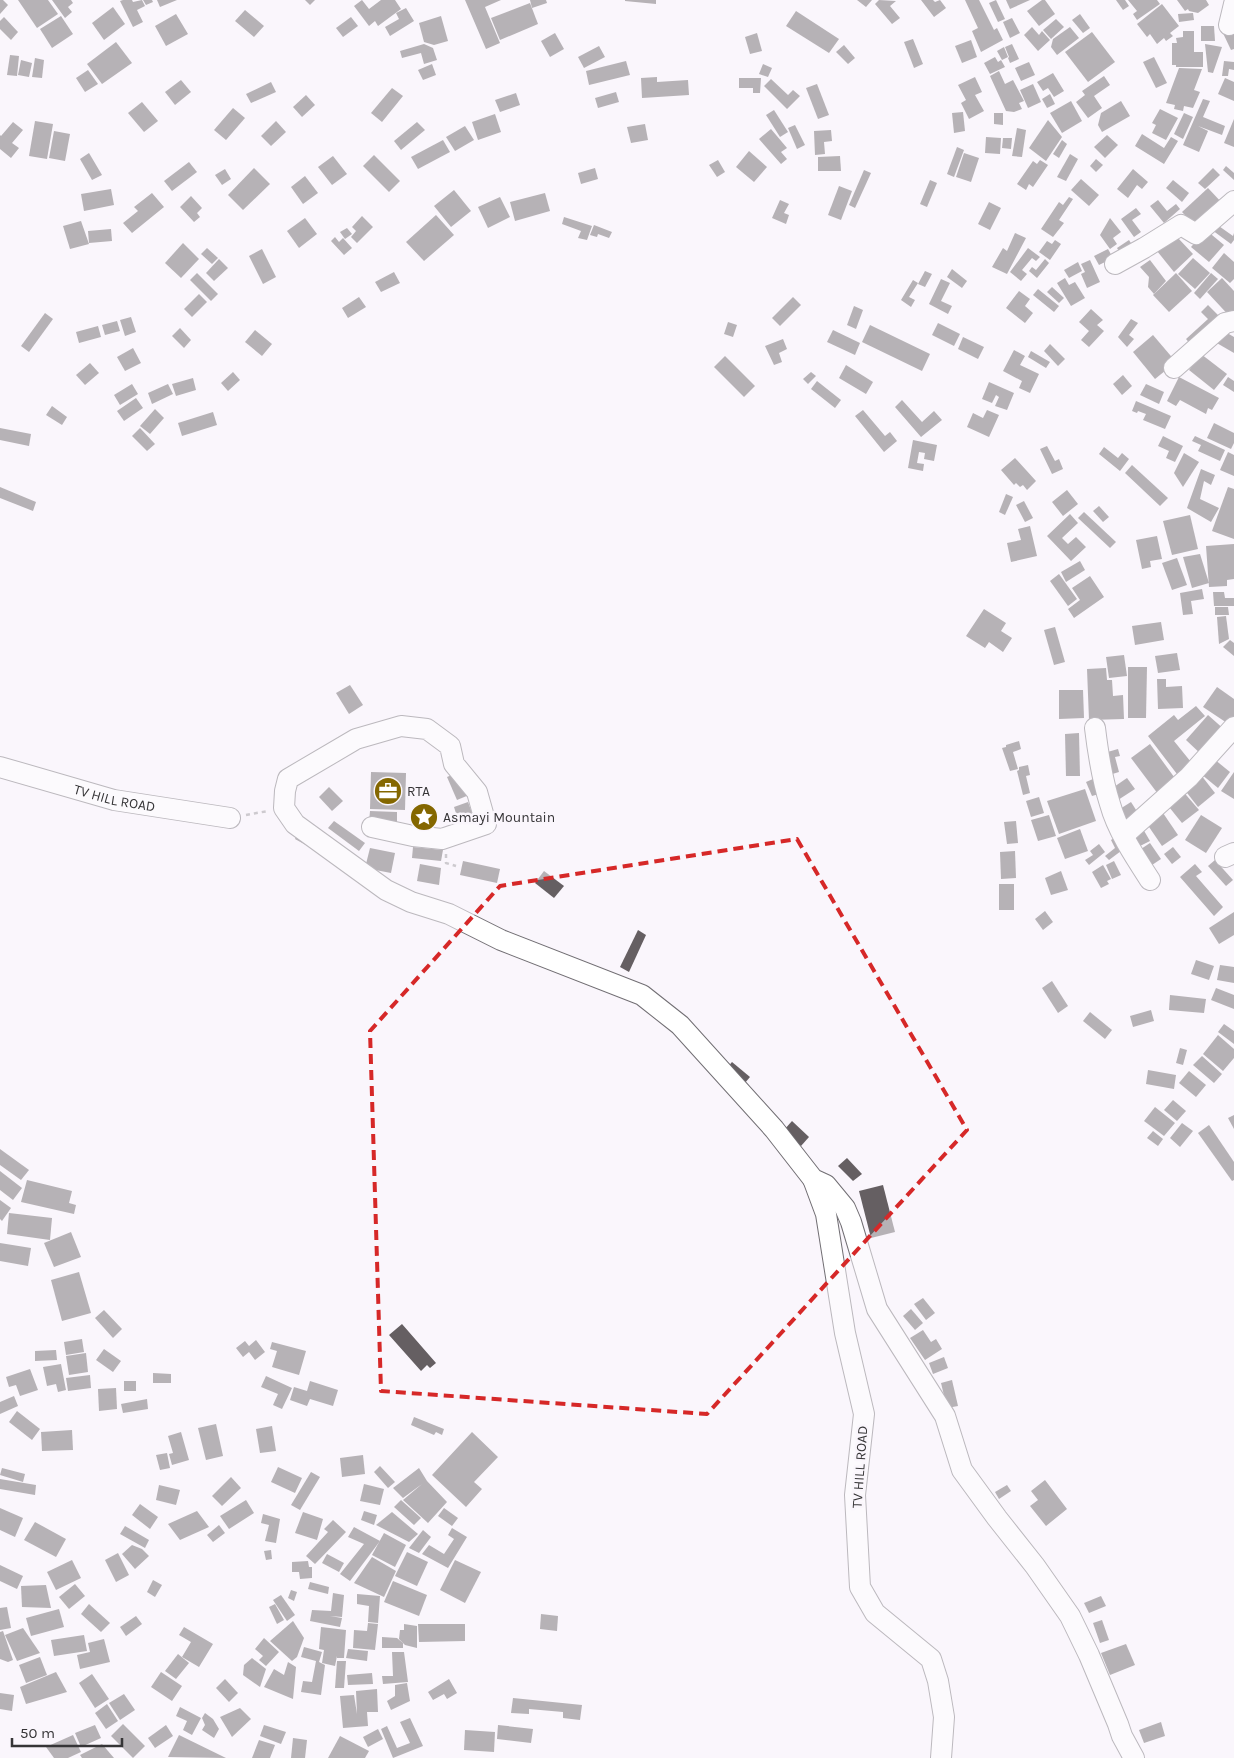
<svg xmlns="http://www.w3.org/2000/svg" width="1234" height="1758" font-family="Karla,sans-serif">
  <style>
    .building { fill: #655f62 }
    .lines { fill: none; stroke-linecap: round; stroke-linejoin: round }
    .minor-casing { stroke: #716e73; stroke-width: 22 }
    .path { stroke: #989599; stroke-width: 2.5; stroke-dasharray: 4 4; stroke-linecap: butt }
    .minor { stroke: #fff; stroke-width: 20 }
    .marked { fill: none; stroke: #d62828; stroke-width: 4; stroke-dasharray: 10 6; stroke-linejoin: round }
    .labels { text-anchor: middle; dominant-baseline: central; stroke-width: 5; stroke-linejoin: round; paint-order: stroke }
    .poi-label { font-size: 14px; fill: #363537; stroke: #faf6fc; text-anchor: start }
    .street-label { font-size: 14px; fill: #363537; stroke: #faf6fc }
  </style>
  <rect width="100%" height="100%" fill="#faf6fc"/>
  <!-- building -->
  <g class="building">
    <polygon points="0,0 3,0 8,5 0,14"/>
    <polygon points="18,0 48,0 58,14 37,28"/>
    <polygon points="52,0 71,0 73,3 68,7 72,12 65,18"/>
    <polygon points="123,0 132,0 133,2 142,0 145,6 137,10 143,22 133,27 120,1"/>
    <polygon points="143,0 152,0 153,2 146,5"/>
    <polygon points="157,0 177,0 160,7"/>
    <polygon points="305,0 315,0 310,5"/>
    <polygon points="362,0 369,9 381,0 395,0 401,9 378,26 375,21 369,26 354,6"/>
    <polygon points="465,0 501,0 485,7 500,43 486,49"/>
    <polygon points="530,0 546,0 547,3 532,8"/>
    <polygon points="625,0 656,0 656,4 625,1"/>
    <polygon points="857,0 872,0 866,7"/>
    <polygon points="879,0 896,1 890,6 900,18 892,24 875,4"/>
    <polygon points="921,0 933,0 935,2 940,0 946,8 934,17"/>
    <polygon points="965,0 979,0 994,30 997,28 1003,40 981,52 972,31 978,28"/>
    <polygon points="996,0 1005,19 998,22 989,3"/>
    <polygon points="1006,0 1030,0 1010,9"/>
    <polygon points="1042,0 1045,0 1055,14 1039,26 1027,11"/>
    <polygon points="1116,0 1125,0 1129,6 1123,10"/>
    <polygon points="1128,0 1157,0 1160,4 1137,20 1133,14 1137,11"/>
    <polygon points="1177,0 1206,0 1209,5 1198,13 1189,11 1188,9 1185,11"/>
    <polygon points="530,3 538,24 500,40 491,18"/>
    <polygon points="1162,4 1179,26 1170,33 1173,36 1166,41 1164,38 1157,44 1150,34 1147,37 1137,24"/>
    <polygon points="113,7 125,24 104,40 92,23"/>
    <polygon points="406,8 414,21 390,36 385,27 399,19 396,13"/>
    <polygon points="245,10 264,26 254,37 235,21"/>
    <polygon points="796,11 839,39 829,53 786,26"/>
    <polygon points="1193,13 1194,20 1179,22 1178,14"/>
    <polygon points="176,14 188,34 166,46 155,26"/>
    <polygon points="1080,14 1090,28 1083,33 1072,20"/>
    <polygon points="61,16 73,34 52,48 40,29"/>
    <polygon points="441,16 448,41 434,45 424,42 419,23"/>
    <polygon points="4,17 18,32 11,40 0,29 0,21"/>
    <polygon points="351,17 358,26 343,37 336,28"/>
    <polygon points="1012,18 1020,33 1010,38 1003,22"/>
    <polygon points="1056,19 1064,27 1051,39 1043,30"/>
    <polygon points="1201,26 1214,26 1215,41 1201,41"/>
    <polygon points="1032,27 1039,35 1042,31 1050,40 1038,51 1024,35"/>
    <polygon points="1070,27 1079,38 1057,55 1051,47 1053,39"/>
    <polygon points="1183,31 1194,31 1194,52 1203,52 1203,67 1176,67 1176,65 1172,65 1172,43 1177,43 1176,38 1183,37"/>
    <polygon points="1222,31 1234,32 1234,49 1231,50"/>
    <polygon points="1092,32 1115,62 1088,82 1065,52"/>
    <polygon points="555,33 564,49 550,57 541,41"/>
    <polygon points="757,33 762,51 750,54 745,37"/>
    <polygon points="913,39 923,64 914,68 904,42"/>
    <polygon points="971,40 977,57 962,63 955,46"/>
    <polygon points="116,42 132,63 102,84 87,64"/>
    <polygon points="424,44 433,48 437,60 424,64 421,53 402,58 400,51"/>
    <polygon points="1012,44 1019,59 1010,63 1008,58 1009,57 1005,47"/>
    <polygon points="1205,44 1222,47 1213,73 1208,72"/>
    <polygon points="844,45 855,58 848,64 836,52"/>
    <polygon points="599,46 605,57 584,68 578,57"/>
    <polygon points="1004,47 1008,57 1002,60 997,51"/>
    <polygon points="10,55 19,56 17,76 7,75"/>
    <polygon points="995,57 998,62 1001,60 1005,67 990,74 984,63"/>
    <polygon points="1154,57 1167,83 1156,88 1143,62"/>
    <polygon points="35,58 44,60 42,78 32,77"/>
    <polygon points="21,60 32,63 29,77 18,75"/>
    <polygon points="626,61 630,75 589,85 586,71"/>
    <polygon points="1224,61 1234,62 1234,70 1229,69 1228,76 1222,76"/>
    <polygon points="1029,62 1035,75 1021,81 1015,68"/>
    <polygon points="432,64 436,75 423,80 418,70"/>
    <polygon points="763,64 772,68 768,77 759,74"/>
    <polygon points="1179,68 1202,69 1194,90 1200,92 1193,108 1184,106 1183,111 1174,109 1175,105 1166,103"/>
    <polygon points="88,70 98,84 85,92 76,78"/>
    <polygon points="999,71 1005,84 1013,80 1024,101 1019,103 1022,109 1014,112 1006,111 990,76"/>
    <polygon points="1053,73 1064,91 1054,97 1048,88 1043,91 1037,82"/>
    <polygon points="1104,76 1110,85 1094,96 1102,108 1088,118 1076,102 1085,95 1082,91"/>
    <polygon points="657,77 657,82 688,80 689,95 642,98 641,78"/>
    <polygon points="975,77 982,92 975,95 984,111 969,119 961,103 966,100 958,85"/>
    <polygon points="739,78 761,78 760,93 753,93 753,88 739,88"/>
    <polygon points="1225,78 1234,82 1234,101 1218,94"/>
    <polygon points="771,79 788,95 793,90 800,96 787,109 764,86"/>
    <polygon points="181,80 191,92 175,105 165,92"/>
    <polygon points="271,82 276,92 251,103 246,94"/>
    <polygon points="817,84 829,115 818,119 806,88"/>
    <polygon points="1033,84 1041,102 1028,108 1020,90"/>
    <polygon points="392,88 403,96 382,122 371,113"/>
    <polygon points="616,92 619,102 598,108 595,98"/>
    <polygon points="516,93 520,105 500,112 495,100"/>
    <polygon points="1050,94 1055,104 1047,108 1042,99"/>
    <polygon points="306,95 315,105 302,117 293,107"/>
    <polygon points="1203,99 1210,101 1203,117 1225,126 1222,135 1198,126 1208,131 1199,152 1183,145"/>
    <polygon points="1071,101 1082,121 1062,133 1050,113"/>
    <polygon points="1121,101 1130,116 1102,132 1098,125 1101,113"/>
    <polygon points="142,102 158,121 144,132 128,113"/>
    <polygon points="233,108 245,118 226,140 214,130"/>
    <polygon points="1160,109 1178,118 1166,140 1152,133 1156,125 1152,123"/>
    <polygon points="774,110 788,132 780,137 766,115"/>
    <polygon points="963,112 965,131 954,133 952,113"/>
    <polygon points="994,113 1003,113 1003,125 994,124"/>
    <polygon points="1184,113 1193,117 1183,139 1174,134"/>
    <polygon points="495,114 501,132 478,140 472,122"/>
    <polygon points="1234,119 1234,147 1224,143"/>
    <polygon points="1048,120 1062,137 1046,161 1029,148"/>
    <polygon points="35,121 53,124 47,159 29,156"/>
    <polygon points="276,121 286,132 271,146 261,136"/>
    <polygon points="13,122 23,130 12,143 19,148 11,158 0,149 0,135 1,136"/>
    <polygon points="417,122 425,130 401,150 394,141"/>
    <polygon points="645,124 648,140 631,143 627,127"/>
    <polygon points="795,125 805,145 797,149 788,128"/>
    <polygon points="465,126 474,140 455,151 446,137"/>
    <polygon points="1017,128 1026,130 1022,157 1012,156"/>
    <polygon points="771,129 787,148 781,152 787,159 781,164 759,139"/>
    <polygon points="831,130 832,141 824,142 825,154 815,155 814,131"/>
    <polygon points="54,131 70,134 65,161 49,158"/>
    <polygon points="1142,134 1164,148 1171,137 1178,141 1164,164 1135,146"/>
    <polygon points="1107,135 1118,145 1105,158 1094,147"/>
    <polygon points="986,137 1001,138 1000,154 985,153"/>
    <polygon points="1003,138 1012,138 1011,149 1002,148"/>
    <polygon points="443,140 450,152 418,169 411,157"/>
    <polygon points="1062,140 1067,144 1059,158 1053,154"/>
    <polygon points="957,147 964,150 954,177 947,174"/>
    <polygon points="749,151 767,167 754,182 736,167"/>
    <polygon points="89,153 102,175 92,180 80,159"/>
    <polygon points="964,153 979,158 971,182 956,177"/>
    <polygon points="1070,154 1078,159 1066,181 1057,177"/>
    <polygon points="374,155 400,181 389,192 363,166"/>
    <polygon points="333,156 347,174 332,185 318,167"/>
    <polygon points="840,156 841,171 818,171 818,157"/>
    <polygon points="1096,159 1103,165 1096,172 1090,166"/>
    <polygon points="718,160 725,172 717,177 709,165"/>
    <polygon points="1040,160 1048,165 1033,187 1029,184 1026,190 1017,184 1033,161 1037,164"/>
    <polygon points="189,162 197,172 172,191 164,181"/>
    <polygon points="1226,166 1234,173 1234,180 1223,170"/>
    <polygon points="254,168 270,184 243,210 228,195"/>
    <polygon points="595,168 598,179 581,184 578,173"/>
    <polygon points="1213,168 1220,175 1205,189 1198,183"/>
    <polygon points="225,169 231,179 222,185 215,175"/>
    <polygon points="1133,169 1148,182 1142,189 1137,185 1128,198 1117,189"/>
    <polygon points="864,170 871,173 855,208 849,205"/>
    <polygon points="305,176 318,193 303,204 291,187"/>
    <polygon points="1081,179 1099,195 1089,206 1071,190"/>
    <polygon points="930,180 937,183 927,207 920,204"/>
    <polygon points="1173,180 1189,193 1182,202 1166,188"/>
    <polygon points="839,186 852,191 841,220 828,215"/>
    <polygon points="1208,188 1223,204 1197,228 1182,212"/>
    <polygon points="111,189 114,205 84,211 81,194"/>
    <polygon points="454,190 471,211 451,227 434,206"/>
    <polygon points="152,193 164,207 132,233 123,223 138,211 134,207"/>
    <polygon points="545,193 550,211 515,221 510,202"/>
    <polygon points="191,196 202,208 197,213 200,217 194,222 180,207"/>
    <polygon points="500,197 510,217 488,228 478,207"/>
    <polygon points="1069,197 1073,199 1059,220 1064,223 1053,237 1041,229 1059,202 1063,205"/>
    <polygon points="780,200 789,204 784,213 789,215 786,224 772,218"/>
    <polygon points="1158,200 1167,211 1176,204 1180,209 1164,223 1150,206"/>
    <polygon points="989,202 1001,208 990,230 978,224"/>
    <polygon points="1136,208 1141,214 1132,220 1141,232 1134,237 1121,219"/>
    <polygon points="436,215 454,235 424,261 406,242"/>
    <polygon points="362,216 373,227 357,243 351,237 356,231 352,227"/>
    <polygon points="564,217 592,226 587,240 578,238 581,231 562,224"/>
    <polygon points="305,218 317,234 299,248 287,231"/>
    <polygon points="1110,218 1121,232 1113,238 1117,244 1110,249 1100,235"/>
    <polygon points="81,221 89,244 70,249 63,226"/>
    <polygon points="1216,224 1233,236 1234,233 1234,240 1231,244 1212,230"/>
    <polygon points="594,225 612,232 609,238 598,234 597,237 590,235"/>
    <polygon points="347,228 352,234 345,239 340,232"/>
    <polygon points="111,229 112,241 89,243 88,231"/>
    <polygon points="1206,230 1224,245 1209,262 1191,247"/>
    <polygon points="1015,233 1026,238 1007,274 992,267 1003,248 1007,251"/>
    <polygon points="335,237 339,242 343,238 352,248 344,255 331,241"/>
    <polygon points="1178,238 1193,254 1174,272 1157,251"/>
    <polygon points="1055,240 1061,244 1050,260 1039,252 1047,241 1052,244"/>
    <polygon points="1129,240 1134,248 1122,256 1117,248"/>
    <polygon points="183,243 199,259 181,278 165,263"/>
    <polygon points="207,248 218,258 212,264 201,254"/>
    <polygon points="1028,248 1040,257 1036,261 1032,258 1022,270 1027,274 1021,281 1010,272"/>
    <polygon points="262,249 276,277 263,284 249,256"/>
    <polygon points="1108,249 1113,258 1099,265 1094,256"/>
    <polygon points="1224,253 1234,262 1234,279 1230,283 1212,268"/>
    <polygon points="1193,258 1210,273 1195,289 1178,274"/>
    <polygon points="219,259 228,268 214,281 206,273"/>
    <polygon points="1045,259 1049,263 1037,278 1029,271 1032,267 1036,270"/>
    <polygon points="1090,260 1100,282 1087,288 1081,274 1085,272 1081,264"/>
    <polygon points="1150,260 1166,281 1154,294 1148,287 1149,277 1140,267"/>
    <polygon points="1078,262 1082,271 1069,278 1064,270"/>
    <polygon points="952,269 967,281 962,288 947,277"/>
    <polygon points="925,271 932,274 925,287 918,284"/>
    <polygon points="394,272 400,283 381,292 375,282"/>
    <polygon points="197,273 218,294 211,301 190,280"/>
    <polygon points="1176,273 1192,291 1169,312 1153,295"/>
    <polygon points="1211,273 1218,279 1200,299 1194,293"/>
    <polygon points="1065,278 1069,285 1075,282 1085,298 1071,306 1057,283"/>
    <polygon points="1222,278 1234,291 1234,321 1207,292"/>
    <polygon points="941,279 950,283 941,301 952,306 948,314 929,304"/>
    <polygon points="913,280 918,283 909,297 915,300 911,307 901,300"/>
    <polygon points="1052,287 1064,298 1059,303 1047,292"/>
    <polygon points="1038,289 1059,306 1054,312 1033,295"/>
    <polygon points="1019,291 1030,299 1025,306 1033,313 1025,323 1006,308"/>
    <polygon points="199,294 207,302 192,317 184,309"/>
    <polygon points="359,297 366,307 348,318 342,308"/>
    <polygon points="793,297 801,305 780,326 772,318"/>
    <polygon points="1208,305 1222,319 1192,346 1186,339 1208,319 1201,312"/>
    <polygon points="854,306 863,310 856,329 847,325"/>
    <polygon points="1091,309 1103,320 1097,325 1104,331 1089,347 1081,340 1089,331 1079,322"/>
    <polygon points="45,313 53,319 29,352 21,346"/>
    <polygon points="131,317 136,332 125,336 120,320"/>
    <polygon points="1131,319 1138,323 1129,335 1134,339 1127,347 1118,337"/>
    <polygon points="117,321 120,331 105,335 102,325"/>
    <polygon points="728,322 737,325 733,337 724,334"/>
    <polygon points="938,323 960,334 954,346 932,335"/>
    <polygon points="870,325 930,354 922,371 862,342"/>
    <polygon points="98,326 101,337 79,343 76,332"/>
    <polygon points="180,328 191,340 184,348 172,336"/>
    <polygon points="255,330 272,344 262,356 245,342"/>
    <polygon points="833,330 860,343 855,355 827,342"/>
    <polygon points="1222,330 1234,337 1234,353 1215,342"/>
    <polygon points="1153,335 1176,362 1155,379 1133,352"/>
    <polygon points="963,337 984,347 978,359 958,349"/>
    <polygon points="783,339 787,349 779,353 782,362 774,365 765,346"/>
    <polygon points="1050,344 1065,359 1058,366 1044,351"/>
    <polygon points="133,348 141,363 125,371 117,357"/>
    <polygon points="1014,350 1025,356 1020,365 1039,374 1030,393 1019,388 1022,381 1003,371"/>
    <polygon points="1031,351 1050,362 1046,368 1028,357"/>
    <polygon points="1201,354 1227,374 1214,390 1189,370"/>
    <polygon points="725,356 755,386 744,397 714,367"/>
    <polygon points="90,363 99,373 85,385 76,375"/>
    <polygon points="846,365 873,382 866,394 839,378"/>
    <polygon points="233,372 240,380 228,391 221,383"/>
    <polygon points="811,372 816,376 808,384 803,379"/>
    <polygon points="1123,375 1132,386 1122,395 1113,384"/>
    <polygon points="1179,377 1219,398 1212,410 1208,408 1206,414 1180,400 1176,406 1167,401"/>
    <polygon points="1228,377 1234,381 1234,392 1223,385"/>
    <polygon points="193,378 196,390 176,396 172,384"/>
    <polygon points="817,381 841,400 835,408 811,389"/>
    <polygon points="989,382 1014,393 1007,410 995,406 999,397 996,395 992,403 982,399"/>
    <polygon points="132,384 138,394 120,405 114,395"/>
    <polygon points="168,384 173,394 152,404 148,393"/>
    <polygon points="1146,384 1164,392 1159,404 1140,395"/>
    <polygon points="136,398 143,408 124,421 117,411"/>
    <polygon points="902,400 922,422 934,411 942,420 921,437 895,407"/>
    <polygon points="1136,401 1171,416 1165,429 1143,420 1146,414 1138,411 1137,413 1132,411"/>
    <polygon points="52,406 67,417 62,425 46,415"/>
    <polygon points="155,409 164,418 150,434 140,426"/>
    <polygon points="863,410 885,436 890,432 897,441 884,452 855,416"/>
    <polygon points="987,410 999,415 989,437 967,427 973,413 983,418"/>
    <polygon points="213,412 217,425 182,436 178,423"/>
    <polygon points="1214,423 1234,433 1234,443 1231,449 1207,438"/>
    <polygon points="0,428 31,434 29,446 0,440"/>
    <polygon points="140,428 155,444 147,451 132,436"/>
    <polygon points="1163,436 1183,446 1175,462 1166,458 1169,451 1158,446"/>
    <polygon points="1195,436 1225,450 1220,461 1198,451 1201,445 1192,441"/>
    <polygon points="913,440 937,445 934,461 924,459 925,453 919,452 917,463 924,464 923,471 908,468"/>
    <polygon points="1047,446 1055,461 1059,459 1063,469 1052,474 1040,449"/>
    <polygon points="1104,447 1118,458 1122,453 1129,459 1120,471 1099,454"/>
    <polygon points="1228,452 1234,455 1234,476 1220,470"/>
    <polygon points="1184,453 1199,462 1183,487 1174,473"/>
    <polygon points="1015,458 1036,481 1027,490 1023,485 1020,487 1016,483 1014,485 1001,470"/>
    <polygon points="1132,465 1168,498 1160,506 1125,473"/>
    <polygon points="1201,469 1215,475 1211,485 1204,481 1200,499 1219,508 1211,522 1187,508"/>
    <polygon points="0,487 36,502 33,511 0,498"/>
    <polygon points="1228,487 1234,489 1234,539 1212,531"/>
    <polygon points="1067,490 1078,504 1063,516 1052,502"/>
    <polygon points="1006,494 1013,497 1005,515 999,512"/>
    <polygon points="1024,501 1033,518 1025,522 1016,505"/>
    <polygon points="1099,506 1109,517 1103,522 1093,511"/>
    <polygon points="1084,512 1116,542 1110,548 1078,518"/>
    <polygon points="1070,514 1078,523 1062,538 1068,544 1076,537 1086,547 1071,561 1047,536"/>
    <polygon points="1190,515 1198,549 1172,555 1163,521"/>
    <polygon points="1030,526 1037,556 1011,562 1007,543 1021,540 1018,529"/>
    <polygon points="1157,536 1162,559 1150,561 1151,567 1142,569 1136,540"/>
    <polygon points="1234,544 1234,579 1227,580 1227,586 1209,587 1206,546"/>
    <polygon points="1200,554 1209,583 1192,588 1183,557"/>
    <polygon points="1177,558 1187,585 1172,590 1162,563"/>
    <polygon points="1080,561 1085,570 1066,582 1061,572"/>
    <polygon points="1059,574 1077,599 1068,606 1050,581"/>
    <polygon points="1090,576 1104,597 1074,618 1068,609 1080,600 1072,588"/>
    <polygon points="1202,589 1204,599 1191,601 1193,614 1183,615 1180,593"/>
    <polygon points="1213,592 1224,592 1225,598 1234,598 1234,606 1214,606"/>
    <polygon points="1215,607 1228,607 1229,615 1215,615"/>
    <polygon points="984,609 1006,623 1001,631 1012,638 1003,652 989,642 985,648 966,636"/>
    <polygon points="1226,616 1229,639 1219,644 1217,617"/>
    <polygon points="1161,622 1164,640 1135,645 1132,626"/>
    <polygon points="1055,627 1065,662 1054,665 1044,630"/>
    <polygon points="1230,640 1234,643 1234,656 1223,647"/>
    <polygon points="1177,653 1180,670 1158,673 1155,656"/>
    <polygon points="1124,655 1127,676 1109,678 1106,657"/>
    <polygon points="1128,667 1147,667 1146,718 1128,718"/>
    <polygon points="1106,668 1107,680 1112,680 1113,696 1123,695 1124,719 1089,720 1087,669"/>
    <polygon points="1157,679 1166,679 1166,687 1182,686 1183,708 1158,709"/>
    <polygon points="350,685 363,705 349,714 336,693"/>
    <polygon points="1217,687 1234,699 1234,720 1230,725 1203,707"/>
    <polygon points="1059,690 1083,690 1084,718 1059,719"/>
    <polygon points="1196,706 1205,716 1174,741 1195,767 1180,778 1148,736 1174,715 1178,720"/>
    <polygon points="1208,715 1226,731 1203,756 1186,740"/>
    <polygon points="1079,733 1080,776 1066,776 1065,734"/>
    <polygon points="1019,741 1021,749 1013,752 1018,769 1010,771 1002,748 1006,747 1006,745"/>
    <polygon points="1150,744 1177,781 1158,794 1131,758"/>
    <polygon points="1118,749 1120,756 1115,757 1119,772 1109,775 1104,753"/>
    <polygon points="1214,759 1230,772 1218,788 1201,774"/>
    <polygon points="1028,765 1030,775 1026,776 1030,793 1023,795 1017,771 1019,770 1019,767"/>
    <polygon points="371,772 406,773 405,810 370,809"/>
    <polygon points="459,772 469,795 457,800 447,777"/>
    <polygon points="1234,772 1234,799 1221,791"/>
    <polygon points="1201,775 1215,793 1198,807 1184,789"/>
    <polygon points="1127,778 1135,789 1118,800 1111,789"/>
    <polygon points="1093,779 1099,794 1092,796 1086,782"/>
    <polygon points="329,787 343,801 332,811 319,797"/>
    <polygon points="1085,789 1096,821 1059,834 1047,801"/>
    <polygon points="1181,789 1199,810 1182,823 1165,802"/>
    <polygon points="1039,797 1044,813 1031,817 1026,801"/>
    <polygon points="468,802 476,824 461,829 454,807"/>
    <polygon points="1131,802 1138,813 1123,823 1115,812"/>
    <polygon points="370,811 397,812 397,824 369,822"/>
    <polygon points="1163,813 1178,835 1162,846 1147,824"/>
    <polygon points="1049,815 1056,836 1038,841 1031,820"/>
    <polygon points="1201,815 1222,828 1206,853 1185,840"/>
    <polygon points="334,821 365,843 359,851 328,828"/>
    <polygon points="1016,821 1018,843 1007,844 1004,822"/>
    <polygon points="1080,829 1088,851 1065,859 1057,838"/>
    <polygon points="1143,829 1150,841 1136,848 1130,836"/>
    <polygon points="298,833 315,850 295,839"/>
    <polygon points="1117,836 1125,848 1109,860 1105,856 1115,848 1111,840"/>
    <polygon points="1150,843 1161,859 1146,869 1135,853"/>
    <polygon points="1099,844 1105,852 1089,865 1085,860 1093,855 1090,851"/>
    <polygon points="413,847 443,850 441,861 412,858"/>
    <polygon points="1173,847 1181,857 1172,864 1164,854"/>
    <polygon points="370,848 395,853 391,873 365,868"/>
    <polygon points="1015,851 1016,878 1001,879 1000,852"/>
    <polygon points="1215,860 1233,880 1226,886 1208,866"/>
    <polygon points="463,861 500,869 497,883 460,875"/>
    <polygon points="1114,861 1121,875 1112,879 1106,865"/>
    <polygon points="420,864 441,868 439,885 417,881"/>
    <polygon points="1195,864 1202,872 1196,876 1223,907 1214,916 1180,877"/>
    <polygon points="1103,865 1111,879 1107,881 1109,884 1101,888 1092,872"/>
    <polygon points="544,871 564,886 554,898 535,883"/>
    <polygon points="1061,871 1068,890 1051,895 1045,878"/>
    <rect x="999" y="884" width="15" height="26"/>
    <polygon points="1045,911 1053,922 1043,930 1035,919"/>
    <polygon points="1234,912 1234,935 1219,944 1209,928"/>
    <polygon points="638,930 646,935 629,972 620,967"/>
    <polygon points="1196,960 1214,966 1209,980 1191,974"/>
    <polygon points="1220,965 1234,967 1234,983 1217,980"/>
    <polygon points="1052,981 1068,1006 1058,1013 1042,988"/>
    <polygon points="1216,988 1234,995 1234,1009 1211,1000"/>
    <polygon points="1170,995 1206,999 1204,1013 1169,1010"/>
    <polygon points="1151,1010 1154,1021 1133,1027 1130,1016"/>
    <polygon points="1090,1012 1112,1030 1105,1039 1083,1021"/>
    <polygon points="1224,1024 1234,1031 1234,1044 1218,1032"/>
    <polygon points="1218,1035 1234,1049 1234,1058 1223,1071 1203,1054"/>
    <polygon points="1180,1048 1187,1050 1183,1065 1176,1063"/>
    <polygon points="1202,1056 1222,1074 1214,1083 1193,1065"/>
    <polygon points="732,1062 750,1077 744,1084 726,1069"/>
    <polygon points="1148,1070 1176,1075 1174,1089 1146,1084"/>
    <polygon points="1189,1071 1206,1085 1196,1097 1179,1083"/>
    <polygon points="1173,1100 1186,1111 1177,1121 1164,1110"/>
    <polygon points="1155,1107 1175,1123 1164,1136 1144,1121"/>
    <polygon points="1234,1115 1234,1129 1228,1118"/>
    <polygon points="792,1121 809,1137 801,1146 784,1130"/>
    <polygon points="1182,1123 1193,1131 1180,1147 1170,1138"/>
    <polygon points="1209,1125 1234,1162 1234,1180 1232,1181 1198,1133"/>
    <polygon points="1153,1131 1163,1139 1158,1146 1147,1138"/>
    <polygon points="0,1149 29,1170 21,1180 0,1165"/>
    <polygon points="847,1158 862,1174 853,1181 838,1166"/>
    <polygon points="0,1171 22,1188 13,1200 0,1190"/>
    <polygon points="27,1180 72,1191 69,1203 76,1205 74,1214 21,1202"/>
    <polygon points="883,1185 895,1232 871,1238 859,1191"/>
    <polygon points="0,1200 11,1208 2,1221 0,1219"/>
    <polygon points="9,1213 52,1218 50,1240 7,1234"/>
    <polygon points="71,1232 81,1257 54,1267 44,1243"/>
    <polygon points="0,1243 31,1248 28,1266 0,1261"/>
    <polygon points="79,1272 91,1313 62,1321 51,1280"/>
    <polygon points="923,1298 935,1313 926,1320 914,1304"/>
    <polygon points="911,1309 923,1323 915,1330 903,1316"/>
    <polygon points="104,1310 122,1329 113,1338 95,1318"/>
    <polygon points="402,1324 436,1363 430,1368 427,1365 421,1371 389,1335"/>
    <polygon points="923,1330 931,1342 936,1339 942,1349 925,1360 910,1338"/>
    <polygon points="82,1339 84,1352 66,1355 64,1342"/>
    <polygon points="256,1340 265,1352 255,1360 249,1352 243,1357 236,1348 245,1341 249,1346"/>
    <polygon points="272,1342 306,1351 299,1375 272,1367 277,1351 270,1349"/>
    <polygon points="104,1349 121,1361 113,1372 96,1360"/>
    <polygon points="56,1350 57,1360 35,1361 35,1351"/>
    <polygon points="86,1353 88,1372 69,1375 66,1356"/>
    <polygon points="944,1357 948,1368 933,1374 929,1363"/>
    <polygon points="61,1364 66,1390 58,1392 56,1384 47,1386 43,1367"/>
    <polygon points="30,1369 38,1390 20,1396 16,1385 9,1387 6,1377"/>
    <polygon points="153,1373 171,1374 171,1383 153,1383"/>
    <polygon points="90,1375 91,1388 68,1391 66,1378"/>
    <polygon points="266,1376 292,1388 282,1409 273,1405 278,1394 261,1387"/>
    <polygon points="952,1380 958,1406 947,1408 941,1383"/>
    <rect x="124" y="1381" width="12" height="10"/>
    <polygon points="310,1381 338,1390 333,1406 310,1399 307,1406 290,1400 294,1387 307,1391"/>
    <polygon points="116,1388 117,1409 99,1411 98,1389"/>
    <polygon points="14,1396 18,1406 0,1414 0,1402"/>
    <polygon points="147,1399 148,1409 123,1413 121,1404"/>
    <polygon points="17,1411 40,1429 32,1440 9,1422"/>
    <polygon points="414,1417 444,1429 442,1435 436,1432 434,1435 411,1425"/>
    <polygon points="216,1424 223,1456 206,1460 198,1428"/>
    <polygon points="272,1426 276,1451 260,1453 256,1429"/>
    <polygon points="72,1430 73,1450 42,1451 41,1432"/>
    <polygon points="181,1432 189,1460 172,1465 169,1454 173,1453 168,1436"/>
    <polygon points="472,1432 498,1457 474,1482 482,1489 466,1507 432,1475"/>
    <polygon points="167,1453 170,1468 160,1470 156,1455"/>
    <polygon points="363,1455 365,1474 342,1477 340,1458"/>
    <polygon points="380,1466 395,1482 388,1488 374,1472"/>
    <polygon points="278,1467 302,1478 295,1493 271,1482"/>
    <polygon points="2,1468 25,1474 23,1482 0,1475"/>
    <polygon points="419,1468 427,1481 447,1502 428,1523 403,1500 422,1484 403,1498 393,1488"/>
    <polygon points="311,1472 320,1477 300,1510 291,1505"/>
    <polygon points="231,1477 241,1488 222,1506 212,1496"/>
    <polygon points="0,1479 36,1485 35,1495 0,1489"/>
    <polygon points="1045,1480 1067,1509 1046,1526 1030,1506 1038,1500 1031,1491"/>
    <polygon points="364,1484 384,1489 380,1505 360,1501"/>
    <polygon points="159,1485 180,1490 176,1505 156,1500"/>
    <polygon points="1007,1485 1011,1491 999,1499 995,1492"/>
    <polygon points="246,1500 254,1513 229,1529 220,1516"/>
    <polygon points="401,1500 421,1518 414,1525 394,1507"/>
    <polygon points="140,1504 158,1517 150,1529 132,1515"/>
    <polygon points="0,1508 23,1518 15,1537 0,1530"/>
    <polygon points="444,1508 458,1518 452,1526 438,1516"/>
    <polygon points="197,1511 209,1527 180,1540 168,1524"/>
    <polygon points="364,1511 377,1515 374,1525 361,1520"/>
    <polygon points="303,1512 323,1519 317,1540 295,1533"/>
    <polygon points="392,1512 418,1534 409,1542 376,1525"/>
    <polygon points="263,1514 280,1519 276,1543 265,1541 269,1525 261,1523"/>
    <polygon points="333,1520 346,1532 315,1564 306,1556 328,1532 324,1529"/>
    <polygon points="35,1522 66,1539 56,1557 24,1540"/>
    <polygon points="219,1525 225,1533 213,1542 207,1535"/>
    <polygon points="125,1526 149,1540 145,1548 120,1534"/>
    <polygon points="354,1527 380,1541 350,1581 340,1574 364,1544 348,1537"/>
    <polygon points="452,1528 467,1537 448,1568 422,1554 429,1545 444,1554 454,1539 448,1535"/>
    <polygon points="423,1530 431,1537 419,1553 409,1548"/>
    <polygon points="384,1533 406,1545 395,1567 372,1555"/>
    <polygon points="132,1545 142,1549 149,1556 135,1569 122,1554"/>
    <polygon points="271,1550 272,1559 266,1560 264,1551"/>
    <polygon points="407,1552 428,1562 417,1586 395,1576"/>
    <polygon points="118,1553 129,1575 116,1582 105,1560"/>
    <polygon points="327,1554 344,1563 339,1572 322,1563"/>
    <polygon points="372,1557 396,1571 384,1597 354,1583"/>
    <polygon points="72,1560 81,1578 56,1590 47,1572"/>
    <polygon points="455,1560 481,1572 465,1603 440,1590"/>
    <polygon points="308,1561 309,1567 312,1567 312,1578 300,1579 299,1572 292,1572 292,1562"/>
    <polygon points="0,1565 23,1576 17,1589 0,1581"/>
    <polygon points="153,1580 162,1585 155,1597 147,1592"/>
    <polygon points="393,1581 427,1595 419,1616 384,1602"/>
    <polygon points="310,1582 329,1587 328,1594 308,1589"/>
    <polygon points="75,1584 85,1596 69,1609 59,1597"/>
    <polygon points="46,1585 51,1608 22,1607 21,1586"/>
    <polygon points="291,1590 297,1592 294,1601 288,1598"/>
    <polygon points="333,1593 344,1595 342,1617 330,1616 342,1618 340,1627 310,1621 312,1610 331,1611"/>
    <polygon points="357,1594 380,1596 378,1623 368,1622 369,1606 357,1604"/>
    <polygon points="281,1595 295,1615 287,1621 273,1600"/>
    <polygon points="1101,1596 1106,1606 1089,1613 1084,1603"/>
    <polygon points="89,1604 110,1623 101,1632 81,1614"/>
    <polygon points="275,1604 284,1620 277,1624 269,1607"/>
    <polygon points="7,1607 11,1628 0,1630 0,1608"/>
    <polygon points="59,1609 64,1627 31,1636 26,1618"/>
    <polygon points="541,1614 558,1616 557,1631 540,1629"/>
    <polygon points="136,1616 142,1624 126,1636 120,1627"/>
    <polygon points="1102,1620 1109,1640 1100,1643 1093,1623"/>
    <polygon points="293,1621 304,1638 297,1657 292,1661 270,1641"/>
    <polygon points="368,1623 378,1624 375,1650 353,1648 354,1630 367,1631"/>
    <polygon points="404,1624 417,1626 417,1648 405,1645 399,1639 400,1630 404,1630"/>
    <polygon points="418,1624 465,1624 465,1641 419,1642"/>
    <polygon points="184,1627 213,1644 199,1667 182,1657 191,1642 179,1635"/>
    <polygon points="321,1627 346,1630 344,1658 337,1658 337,1656 335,1666 322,1663 324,1650 319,1649"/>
    <polygon points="23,1628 40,1653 17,1661 5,1635"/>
    <polygon points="3,1631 13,1660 8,1662 0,1659 0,1632"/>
    <polygon points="84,1635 87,1651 54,1656 51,1640"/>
    <polygon points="382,1637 397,1638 403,1643 403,1648 382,1648"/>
    <polygon points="264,1638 279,1652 266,1666 259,1660 263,1656 255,1649"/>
    <polygon points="104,1639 110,1662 80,1669 77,1655 90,1652 88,1643"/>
    <polygon points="1126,1644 1135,1665 1110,1675 1101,1653"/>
    <polygon points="304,1647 322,1652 319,1662 325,1665 321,1695 301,1692 303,1681 312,1682 316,1661 301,1657"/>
    <polygon points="348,1649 368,1651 367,1661 346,1658"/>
    <polygon points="392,1652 404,1652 408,1682 383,1684 382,1676 393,1676"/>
    <polygon points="178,1654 189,1663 176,1679 165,1671"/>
    <polygon points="40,1657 47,1675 26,1683 19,1665"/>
    <polygon points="252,1658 266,1669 260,1687 243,1675 244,1665"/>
    <polygon points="337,1661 346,1661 344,1688 335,1688"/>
    <polygon points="288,1662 296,1667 293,1699 264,1687 274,1669 284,1675"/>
    <polygon points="56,1672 67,1692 26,1704 20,1687"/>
    <polygon points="161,1672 182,1686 172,1701 151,1687"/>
    <polygon points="372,1673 373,1684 348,1685 347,1675"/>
    <polygon points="92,1674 109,1699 95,1708 79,1683"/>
    <polygon points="225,1679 238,1693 229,1702 216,1688"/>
    <polygon points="449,1679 457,1693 447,1699 444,1694 433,1700 428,1692"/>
    <polygon points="407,1683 410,1701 391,1710 387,1701 395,1696 395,1685"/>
    <polygon points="377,1689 378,1712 367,1712 368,1726 343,1728 340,1696 354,1695 357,1714 356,1691"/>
    <polygon points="0,1693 14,1695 12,1711 0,1709"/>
    <polygon points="124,1694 135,1710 120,1720 109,1703"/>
    <polygon points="513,1698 582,1705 580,1720 563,1718 563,1712 529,1709 529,1714 511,1713"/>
    <polygon points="107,1704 118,1721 106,1729 95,1713"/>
    <polygon points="180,1707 201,1718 192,1735 183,1730 187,1721 176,1716"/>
    <polygon points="240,1708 251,1719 232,1737 220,1717"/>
    <polygon points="205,1713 213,1719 219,1729 214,1738 202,1730 205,1725 202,1718"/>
    <polygon points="410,1718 423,1746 393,1758 381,1729 387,1726 397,1748 410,1743 400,1722"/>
    <polygon points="1161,1722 1165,1736 1144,1743 1139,1730"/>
    <polygon points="123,1724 145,1746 133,1758 111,1736"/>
    <polygon points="95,1725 101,1738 81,1747 75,1733"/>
    <polygon points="166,1725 173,1736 155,1748 148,1738"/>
    <polygon points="264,1725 286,1732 281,1744 260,1736"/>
    <polygon points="498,1725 533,1729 531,1743 497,1739"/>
    <polygon points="378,1729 383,1739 368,1747 363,1737"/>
    <polygon points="465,1730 495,1732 494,1752 464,1750"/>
    <polygon points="73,1735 81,1752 68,1758 54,1758 46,1747"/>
    <polygon points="179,1735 226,1758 168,1757"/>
    <polygon points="340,1736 369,1751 365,1758 328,1758"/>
    <polygon points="293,1738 307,1740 305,1758 291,1758"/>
    <polygon points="259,1740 275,1745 270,1758 252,1758"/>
    <polygon points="102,1744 114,1758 82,1758 80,1755"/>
  </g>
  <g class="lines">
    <defs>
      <g id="minor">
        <polyline points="1229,25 1234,4"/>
        <polyline points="1115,264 1144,248 1181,225 1196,234 1234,201"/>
        <polyline points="1174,368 1225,323 1234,321"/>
        <path d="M1095,728C1098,753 1102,779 1110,804C1117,830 1135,857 1150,880"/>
        <path id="s1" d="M0,767L114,800L230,818"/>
        <polyline points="372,827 413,836 442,839 486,824 477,792 454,764 450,746 427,729 401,726 356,739 288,779 285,791 284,808 295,824 386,890 411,902 449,914 501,940 642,995 680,1025 774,1129 813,1179 826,1185 845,1208 851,1222 877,1309 945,1416 962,1470 997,1518 1035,1566 1070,1616 1089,1655 1118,1724 1122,1736 1134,1758"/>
        <polyline points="1124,835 1189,777 1234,727"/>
        <polyline points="1225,857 1234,853"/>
        <polyline points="813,1179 826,1214 845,1333 864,1414 855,1495 860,1587 875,1613 931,1659 938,1681 944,1717 941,1758"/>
      </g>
    </defs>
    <!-- minor casing -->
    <use href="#minor" class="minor-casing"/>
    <!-- path -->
    <g class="path">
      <polyline points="246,815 268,811"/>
      <polyline points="446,854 446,863 456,866"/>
    </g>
    <!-- minor -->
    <use href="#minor" class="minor"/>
  </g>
  <!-- marked area -->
  <path d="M0 0H1234V1758H0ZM797,839L967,1130L707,1414L381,1391L370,1031L500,886Z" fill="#faf6fc" fill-opacity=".55" fill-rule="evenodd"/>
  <path class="marked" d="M797,839L967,1130L707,1414L381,1391L370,1031L500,886Z"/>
  <!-- icons -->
  <defs>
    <symbol id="office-disc" viewBox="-11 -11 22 22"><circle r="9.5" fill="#846700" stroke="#faf6fc"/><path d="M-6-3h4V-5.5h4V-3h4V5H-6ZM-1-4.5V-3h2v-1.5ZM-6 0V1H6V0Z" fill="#fff"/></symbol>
    <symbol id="sight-disc" viewBox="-11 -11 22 22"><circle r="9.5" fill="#846700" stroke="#faf6fc"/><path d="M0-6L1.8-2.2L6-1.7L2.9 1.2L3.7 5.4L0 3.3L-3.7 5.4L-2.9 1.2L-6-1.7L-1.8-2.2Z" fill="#fff"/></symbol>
  </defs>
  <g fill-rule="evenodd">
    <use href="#office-disc" x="372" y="775" width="32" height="32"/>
    <use href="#sight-disc" x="408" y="801" width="32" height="32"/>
  </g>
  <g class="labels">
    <!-- poi labels -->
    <g class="poi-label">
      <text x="407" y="791">RTA</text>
      <text x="443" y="817">Asmayi Mountain</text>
    </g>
    <!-- street labels -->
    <g class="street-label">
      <text stroke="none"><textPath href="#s1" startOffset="119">TV HILL ROAD</textPath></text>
      <text transform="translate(860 1467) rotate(-86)">TV HILL ROAD</text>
    </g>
  </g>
  <!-- scale -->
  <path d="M12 1738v8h110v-8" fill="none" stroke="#363537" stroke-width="2.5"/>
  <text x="20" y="1738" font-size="15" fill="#363537" stroke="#faf6fc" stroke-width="4" paint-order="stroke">50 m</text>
</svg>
